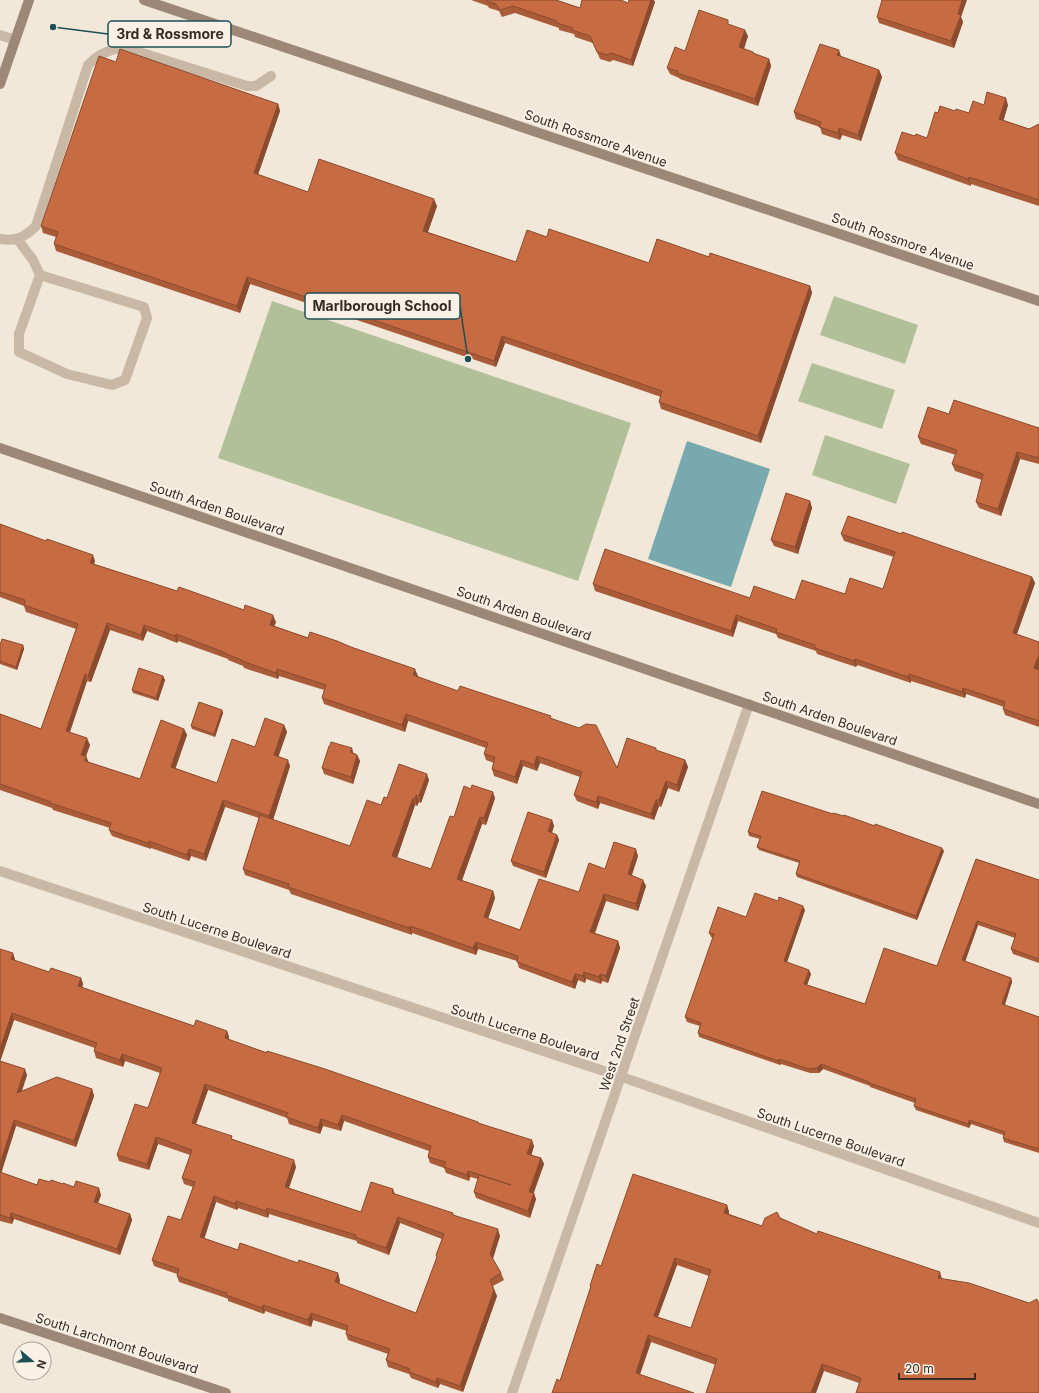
<svg xmlns="http://www.w3.org/2000/svg" width="1039" height="1393" font-family="Inter,sans-serif">
  <style>
    .green { fill: #b1c099 }
    .water { fill: #78a9ae }
    .lines { fill: none; stroke-linecap: round; stroke-linejoin: round }
    .lane { stroke: #c9b8a5; stroke-width: 10 }
    .street { stroke: #c9b8a5; stroke-width: 10 }
    .secondary { stroke: #9d8777; stroke-width: 10 }
    .wall { fill: #aa5c39; fill-rule: evenodd }
    .shaded-wall { fill: #8b4b2e }
    .building { fill: #c66b42; stroke: #8b4b2e; fill-rule: evenodd }
    .labels { text-anchor: middle; dominant-baseline: central; stroke-width: 4; stroke-linejoin: round; paint-order: stroke }
    .street-label { font-size: 13px; fill: #352c26; stroke: #f9f1e5 }
    .leader { fill: none; stroke: #1c4f56; stroke-width: 1.5 }
    .callout-dot { fill: #1c4f56; stroke: #f9f1e5; stroke-width: 1.5 }
    .callout { fill: #f9f1e5; stroke: #1c4f56; stroke-width: 1.5 }
    .callout-label { font-size: 14px; text-anchor: middle; font-weight: bold; fill: #352c26 }
  </style>
  <rect width="100%" height="100%" fill="#f1e8d9"/>
  <!-- green -->
  <g class="green">
    <polygon points="834,296 918,325 905,364 820,335"/>
    <polygon points="272,301 631,423 578,581 218,458"/>
    <polygon points="812,363 895,390 882,429 798,401"/>
    <polygon points="825,435 910,464 896,504 812,475"/>
  </g>
  <!-- water -->
  <polygon class="water" points="687,441 770,469 731,587 648,559"/>
  <g class="lines">
    <!-- lane -->
    <g class="lane">
      <polyline points="0,35 15,40"/>
      <path d="M0,239C16,242 25,237 36,226L88,65C100,53 107,51 123,47L247,86H256L271,76"/>
      <polyline points="18,240 33,260 40,275 19,334 19,352 67,374 112,385 125,380 147,318 144,307 40,275"/>
    </g>
    <!-- street -->
    <g class="street">
      <polyline points="0,871 622,1077 1039,1223"/>
      <polyline points="512,1393 749,704"/>
    </g>
    <!-- secondary -->
    <g class="secondary">
      <polyline points="144,0 1039,301"/>
      <polyline points="0,84 29,0"/>
      <polyline points="0,448 1039,804"/>
      <polyline points="0,1318 226,1393"/>
    </g>
  </g>
  <!-- wall -->
  <g class="wall">
    <polygon points="471,0 556,0 580,8 628,3 655,2 633,66 613,60 610,62 600,59 593,43 575,37 574,34 559,30 559,28 515,13 502,17 499,11 489,8 488,6"/>
    <polygon points="877,17 961,17 963,22 954,48 879,23"/>
    <polygon points="729,25 748,36 744,49 754,54 769,59 771,66 758,106 680,79 679,78 670,74 667,68 685,51"/>
    <polygon points="841,57 879,70 882,77 861,141 842,135 840,140 822,134 820,127 796,119 794,112"/>
    <polygon points="116,62 278,104 280,111 258,175 308,192 437,206 428,232 516,262 547,237 649,263 709,257 810,286 812,293 761,443 661,409 659,402 661,397 505,343 496,367 250,284 240,313 56,251 54,244 56,237 43,233 41,226"/>
    <polygon points="984,105 1008,105 1003,120 1029,129 1039,124 1039,206 971,184 971,186 898,160 895,153 915,136 927,138 955,111 969,113"/>
    <polygon points="949,414 1039,428 1039,464 1020,459 1001,516 979,508 976,502 982,480 955,471 952,464 956,455 921,444 918,437"/>
    <polygon points="810,501 812,508 798,554 774,546 771,540"/>
    <polygon points="0,524 95,561 94,564 177,591 276,622 274,626 418,676 417,677 458,691 552,719 617,768 658,751 685,760 688,767 679,792 668,788 661,807 659,806 654,820 600,803 598,809 577,801 574,795 580,777 540,763 537,771 523,766 517,784 494,776 492,769 494,763 486,760 484,754 486,748 408,721 405,732 324,704 322,698 324,690 279,676 278,679 244,668 243,666 228,660 228,659 178,641 177,643 147,631 143,641 110,630 91,682 87,681 70,732 90,745 86,756 88,762 140,779 184,729 187,735 175,768 217,783 255,747 284,725 287,732 278,756 290,766 273,820 350,846 381,805 387,798 429,780 421,803 419,802 417,806 415,805 397,858 431,869 454,817 495,798 486,825 482,824 462,880 493,891 495,898 488,919 520,930 579,892 605,869 638,856 632,875 646,886 638,911 606,901 595,933 618,941 620,948 608,983 602,981 601,984 586,979 585,983 578,980 575,989 519,968 517,961 478,949 476,955 412,933 412,935 291,894 289,890 245,875 243,869 259,818 225,807 206,861 191,856 189,861 151,848 151,849 112,836 109,830 110,828 53,810 52,808 0,790 0,714 41,729 76,629 26,612 24,606 0,597"/>
    <polygon points="841,534 1032,577 1035,583 1017,634 1039,642 1039,668 1038,670 1039,670 1039,727 1005,715 1003,709 1004,707 966,694 965,698 911,681 911,683 857,665 856,667 817,654 816,651 778,638 776,634 738,621 733,637 595,591 593,584 750,598 795,600 883,589 894,557 844,541"/>
    <polygon points="0,645 23,645 24,649 17,670 0,664"/>
    <polygon points="163,676 165,680 158,701 133,693 132,690"/>
    <polygon points="222,710 223,713 215,737 192,729 191,726"/>
    <polygon points="354,753 357,755 360,761 353,784 324,774 322,768"/>
    <polygon points="552,820 554,826 552,833 557,835 559,840 546,878 513,866 511,861"/>
    <polygon points="748,832 944,851 917,920 797,877 796,874 799,863 759,850 757,847 760,839 749,836"/>
    <polygon points="976,859 1039,880 1039,963 1013,954 1011,949 1015,938 978,925 965,961 1011,978 1012,982 1005,1005 1039,1017 1039,1153 1004,1142 1003,1138 1003,1135 971,1124 969,1128 916,1110 914,1106 915,1103 870,1087 870,1086 823,1069 819,1073 810,1073 781,1064 780,1065 699,1037 698,1033 700,1026 687,1022 685,1017 713,938 711,937 709,933 746,917 805,910 787,962 811,974 807,985 865,1004 937,966"/>
    <path d="M0,949L15,959V961L49,972L81,978L83,984L82,988L194,1026L227,1031L229,1037V1040L479,1123L534,1146L531,1155L541,1158L544,1164L533,1193L536,1199L530,1218L476,1198L474,1192L478,1179L470,1177L469,1181L446,1173L444,1168L430,1163L428,1157L429,1151L344,1121L341,1131L323,1126L320,1134L289,1124L287,1118L208,1090L196,1124L233,1139L296,1167L289,1188L361,1212L393,1189L395,1194L454,1215L500,1236L493,1259L501,1273L504,1280L493,1286L497,1296L463,1392L440,1384L438,1388L411,1378L409,1374L388,1367L386,1360L388,1354L348,1340L346,1334L347,1331L313,1320L311,1327L265,1311L264,1314L228,1301V1299L226,1298L179,1282L177,1276V1274L154,1266L152,1260L181,1220L193,1187L184,1184L182,1178L190,1155L158,1144L149,1170L119,1161L117,1155L148,1108L160,1073L125,1061L123,1067L96,1058L94,1051L95,1048L14,1020L0,1061L27,1075L22,1091L92,1089L94,1096L76,1147L16,1126L1,1173L37,1185L50,1182L63,1184L74,1187L101,1195L98,1203L130,1214L132,1220L120,1255L14,1219L12,1224L0,1221ZM216,1202L237,1210L238,1208L268,1218L269,1214L357,1241V1243L389,1255L400,1223L442,1239L437,1257L416,1313L339,1284L340,1280L238,1250L204,1238Z"/>
    <path d="M727,1205L729,1212V1214L762,1226L780,1218L817,1234L942,1279L1029,1303L1039,1304L859,1383L824,1371L716,1365L651,1342L640,1374L560,1381L591,1287L590,1286L601,1266ZM677,1265L709,1276L691,1328L658,1317Z"/>
  </g>
  <!-- shaded-wall -->
  <g class="shaded-wall">
    <polygon points="651,0 654,0 655,2 633,66 631,60"/>
    <polygon points="962,0 967,0 961,17 963,22 954,48 951,41 958,14"/>
    <polygon points="745,30 748,36 742,54 739,47"/>
    <polygon points="839,50 841,56 839,62 837,55"/>
    <polygon points="769,59 771,66 758,106 755,99"/>
    <polygon points="879,70 882,77 861,141 858,135"/>
    <polygon points="1006,98 1008,105 1002,126 999,119"/>
    <polygon points="278,104 280,111 256,180 254,173"/>
    <polygon points="839,128 842,135 840,140 838,133"/>
    <polygon points="969,177 971,184 971,186 968,179"/>
    <polygon points="434,199 437,206 426,237 423,231"/>
    <polygon points="247,277 250,284 240,313 237,306"/>
    <polygon points="810,286 812,293 761,443 758,436"/>
    <polygon points="502,336 505,343 496,367 494,361"/>
    <polygon points="1017,452 1020,459 1001,516 998,509"/>
    <polygon points="810,501 812,508 798,554 795,547"/>
    <polygon points="93,555 95,561 92,569 90,563"/>
    <polygon points="1032,577 1035,583 1015,639 1013,633"/>
    <polygon points="273,615 276,622 272,631 270,625"/>
    <polygon points="736,615 738,621 733,637 731,631"/>
    <polygon points="107,623 110,630 91,682 88,676"/>
    <polygon points="144,625 147,631 143,641 141,635"/>
    <polygon points="176,634 178,641 177,643 175,636"/>
    <polygon points="23,645 24,649 17,670 16,667"/>
    <polygon points="1039,655 1039,668 1037,675 1034,668"/>
    <polygon points="855,659 857,665 856,667 854,661"/>
    <polygon points="277,669 279,676 278,679 276,673"/>
    <polygon points="415,669 418,676 416,682 413,675"/>
    <polygon points="85,674 87,681 68,737 66,731"/>
    <polygon points="909,674 911,681 911,683 908,677"/>
    <polygon points="163,676 165,680 158,701 156,698"/>
    <polygon points="963,688 966,694 965,698 962,692"/>
    <polygon points="222,710 223,713 215,737 214,734"/>
    <polygon points="406,714 408,721 405,732 402,725"/>
    <polygon points="284,725 287,732 277,761 274,755"/>
    <polygon points="184,729 187,735 174,773 171,767"/>
    <polygon points="87,738 90,745 84,761 81,755"/>
    <polygon points="352,748 354,755 350,752"/>
    <polygon points="357,755 360,761 353,784 351,777"/>
    <polygon points="86,756 89,763 85,761"/>
    <polygon points="537,756 540,763 537,771 534,765"/>
    <polygon points="288,760 290,766 272,823 269,816"/>
    <polygon points="521,760 523,766 517,784 515,777"/>
    <polygon points="685,760 688,767 679,792 677,785"/>
    <polygon points="427,774 429,780 421,803 419,796"/>
    <polygon points="666,781 668,788 661,807 659,800"/>
    <polygon points="493,792 495,798 486,825 484,818"/>
    <polygon points="416,795 419,802 417,806 415,799"/>
    <polygon points="598,796 600,803 598,809 596,802"/>
    <polygon points="413,798 415,805 395,863 392,856"/>
    <polygon points="223,800 225,807 206,861 204,854"/>
    <polygon points="656,800 659,806 654,820 651,814"/>
    <polygon points="480,817 482,824 460,886 457,879"/>
    <polygon points="552,820 554,826 550,837 548,831"/>
    <polygon points="557,835 559,840 546,878 544,872"/>
    <polygon points="149,841 151,848 151,849 148,843"/>
    <polygon points="942,848 944,851 917,920 916,916"/>
    <polygon points="189,849 191,856 189,861 187,855"/>
    <polygon points="636,849 638,856 630,880 628,874"/>
    <polygon points="643,880 646,886 638,911 636,904"/>
    <polygon points="493,891 495,898 486,924 484,917"/>
    <polygon points="604,894 606,901 593,938 590,932"/>
    <polygon points="803,906 805,910 786,965 784,961"/>
    <polygon points="977,921 978,925 964,965 962,960"/>
    <polygon points="410,926 412,933 412,935 409,928"/>
    <polygon points="618,941 620,948 608,983 606,976"/>
    <polygon points="476,942 478,949 476,955 473,948"/>
    <polygon points="13,953 15,959 13,966 11,959"/>
    <polygon points="809,970 811,974 806,988 804,984"/>
    <polygon points="584,972 586,979 585,983 583,976"/>
    <polygon points="575,974 578,980 575,989 572,982"/>
    <polygon points="600,974 602,981 601,984 599,977"/>
    <polygon points="81,978 83,984 80,993 78,986"/>
    <polygon points="1011,978 1012,982 1003,1009 1002,1004"/>
    <polygon points="12,1013 14,1020 0,1062 0,1049"/>
    <polygon points="227,1031 229,1037 227,1045 225,1038"/>
    <polygon points="122,1054 125,1061 123,1067 120,1060"/>
    <polygon points="779,1059 781,1064 780,1065 778,1061"/>
    <polygon points="821,1064 823,1069 819,1073 817,1068"/>
    <polygon points="25,1069 27,1075 19,1099 17,1093"/>
    <polygon points="205,1084 208,1090 194,1129 192,1123"/>
    <polygon points="92,1089 94,1096 76,1147 74,1141"/>
    <polygon points="342,1115 344,1121 341,1131 338,1125"/>
    <polygon points="321,1119 323,1126 320,1134 318,1128"/>
    <polygon points="14,1120 16,1126 0,1177 0,1164"/>
    <polygon points="969,1120 971,1124 969,1128 968,1124"/>
    <polygon points="156,1137 158,1144 149,1170 147,1164"/>
    <polygon points="532,1140 534,1146 530,1160 527,1154"/>
    <polygon points="541,1158 544,1164 532,1198 529,1192"/>
    <polygon points="294,1160 296,1167 287,1193 285,1187"/>
    <polygon points="468,1171 470,1177 469,1181 467,1175"/>
    <polygon points="99,1188 101,1195 96,1208 94,1202"/>
    <polygon points="534,1193 536,1199 530,1218 528,1211"/>
    <polygon points="214,1196 216,1202 203,1243 200,1237"/>
    <polygon points="236,1201 238,1208 237,1210 235,1204"/>
    <polygon points="727,1205 729,1212 727,1220 724,1213"/>
    <polygon points="267,1208 269,1214 268,1218 266,1211"/>
    <polygon points="11,1213 14,1219 12,1224 10,1218"/>
    <polygon points="130,1214 132,1220 120,1255 117,1249"/>
    <polygon points="398,1217 400,1223 389,1255 386,1248"/>
    <polygon points="498,1229 500,1236 492,1260 490,1254"/>
    <polygon points="675,1258 677,1265 656,1322 654,1316"/>
    <polygon points="940,1272 942,1279 938,1278"/>
    <polygon points="338,1273 340,1280 338,1289 335,1282"/>
    <polygon points="494,1290 497,1296 463,1392 460,1386"/>
    <polygon points="263,1305 265,1311 264,1314 262,1308"/>
    <polygon points="311,1313 313,1320 311,1327 308,1320"/>
    <polygon points="648,1335 651,1342 638,1380 636,1373"/>
    <polygon points="822,1364 824,1371 816,1393 811,1393"/>
    <polygon points="437,1378 440,1384 438,1388 436,1382"/>
  </g>
  <!-- building -->
  <g class="building">
    <polygon points="486,0 556,0 580,8 582,0 621,0 628,3 629,0 651,0 631,60 611,53 607,55 597,52 590,36 572,30 573,28 557,23 557,21 513,6 500,10 496,4 486,1"/>
    <polygon points="882,0 962,0 958,14 961,15 951,41 877,17"/>
    <polygon points="699,10 728,20 728,24 745,30 739,47 753,52 753,53 769,59 755,99 677,73 678,71 667,68 675,47 685,51"/>
    <polygon points="820,44 839,50 837,55 879,70 858,135 839,128 838,133 819,127 821,122 794,112"/>
    <polygon points="120,49 278,104 254,173 308,192 319,159 434,199 423,231 516,262 527,230 547,237 549,229 649,263 657,239 709,257 710,253 810,286 758,436 659,402 662,391 502,336 494,361 247,277 237,306 54,244 58,232 41,226 99,56 116,62"/>
    <polygon points="987,92 1006,98 999,119 1029,129 1039,124 1039,200 969,177 968,179 895,153 902,132 915,136 916,134 927,138 935,112 938,113 940,106 955,111 956,109 969,113 973,101 984,105"/>
    <polygon points="954,400 1039,428 1039,458 1017,452 998,509 976,502 983,474 952,464 957,450 918,437 928,407 949,414"/>
    <polygon points="786,493 810,501 795,547 771,540"/>
    <polygon points="848,516 902,534 902,532 1032,577 1013,633 1039,642 1039,655 1034,668 1039,670 1039,721 1003,709 1005,702 963,688 962,692 909,674 908,677 855,659 854,661 815,648 815,645 776,632 777,629 736,615 731,631 593,584 605,549 750,598 754,586 795,600 802,580 845,594 850,578 883,589 895,552 841,534"/>
    <polygon points="0,524 46,541 47,539 93,555 90,563 177,591 179,587 244,610 245,605 273,615 270,625 308,638 310,632 337,641 351,647 415,669 413,675 458,691 460,686 551,716 550,718 579,728 586,724 596,725 617,768 627,738 656,748 656,750 685,760 677,785 666,781 659,800 656,800 651,814 598,796 596,802 574,795 582,772 537,756 534,765 521,760 515,777 492,769 495,757 484,754 488,743 406,714 402,725 322,698 326,685 277,669 276,673 242,661 242,660 226,654 226,653 176,634 175,636 144,625 141,635 107,623 88,676 85,674 66,731 87,738 81,755 86,756 85,761 140,779 161,720 184,729 171,767 217,783 232,739 255,747 265,718 284,725 274,755 288,760 269,816 223,800 204,854 189,849 187,855 149,841 148,843 109,830 111,823 50,803 51,802 0,784 0,714 41,729 78,624 24,605 25,600 0,592"/>
    <polygon points="2,639 23,645 16,667 0,661 0,645"/>
    <polygon points="139,668 163,676 156,698 132,690"/>
    <polygon points="199,702 222,710 214,734 191,726"/>
    <polygon points="331,742 352,748 350,752 357,755 351,777 322,768 329,746 330,746"/>
    <polygon points="399,764 427,774 419,796 416,795 415,799 413,798 392,856 431,869 450,816 454,817 464,786 471,789 472,785 493,792 484,818 480,817 457,879 493,891 484,917 520,930 539,879 579,892 589,863 605,869 614,842 636,849 628,874 643,880 636,904 604,894 590,932 618,941 606,976 600,974 599,977 584,972 583,976 575,974 572,982 517,962 518,956 476,942 473,948 410,926 409,928 288,887 289,884 243,869 260,815 350,846 367,800 381,805 384,797 387,798"/>
    <polygon points="762,791 833,814 833,813 844,816 844,815 875,826 875,824 942,848 916,916 796,874 800,861 757,847 761,836 748,832"/>
    <polygon points="528,812 552,820 548,831 557,835 544,872 511,861"/>
    <polygon points="976,859 1039,880 1039,959 1011,949 1016,934 977,921 962,960 1011,978 1002,1004 1039,1017 1039,1149 1003,1138 1005,1132 969,1120 968,1124 914,1106 916,1099 869,1083 869,1082 821,1064 817,1068 809,1069 779,1059 778,1061 698,1033 701,1023 685,1017 714,934 709,933 718,907 746,917 755,893 778,901 779,897 803,906 784,961 809,970 804,984 865,1004 884,948 937,966"/>
    <path d="M0,949L13,953L11,959L49,972L51,968L81,978L78,986L194,1026L196,1020L227,1031L225,1038L267,1053V1051L325,1069L478,1122V1123L532,1140L527,1154L541,1158L529,1192L534,1193L528,1211L474,1192L479,1175L511,1185L468,1171L467,1175L444,1167L446,1162L428,1157L431,1146L342,1115L338,1125L321,1119L318,1128L286,1117L288,1113L205,1084L192,1123L232,1136L231,1139L294,1160L285,1187L361,1212L371,1182L393,1189L392,1193L453,1213V1215L498,1229L490,1254L501,1273L490,1280L494,1290L460,1386L437,1378L436,1382L409,1372L410,1369L386,1360L390,1349L346,1334L348,1326L311,1313L308,1320L263,1305L262,1308L226,1295L227,1293L223,1292L177,1276L179,1269L152,1260L168,1216L181,1220L195,1182L182,1178L192,1150L156,1137L147,1164L117,1155L135,1104L148,1108L162,1068L122,1054L120,1060L94,1051L97,1043L12,1013L0,1049ZM214,1196L235,1204L236,1201L266,1211L267,1208L356,1235L355,1237L386,1248L398,1217L444,1234L436,1255L437,1257L416,1313L335,1282L338,1273L299,1260L298,1263L240,1243L238,1250L200,1237Z"/>
    <polygon points="0,1061 25,1069 17,1093 57,1077 92,1089 74,1141 14,1120 0,1164"/>
    <polygon points="0,1172 37,1185 39,1179 50,1182 51,1180 63,1184 63,1183 74,1187 76,1181 99,1188 94,1202 130,1214 117,1249 11,1213 10,1218 0,1215"/>
    <path d="M633,1174L727,1205L724,1213L762,1226L765,1218L777,1212L780,1218L817,1234L818,1231L940,1272L938,1278L969,1283L1029,1303L1037,1299L1039,1304V1393H856L861,1378L822,1364L811,1393H706L717,1359L648,1335L636,1373L694,1393H552L557,1379L560,1381L591,1286H590L597,1264L601,1266ZM675,1258L711,1270L691,1328L654,1316Z"/>
  </g>
  <g class="labels">
    <!-- street labels -->
    <g class="street-label">
      <text transform="translate(596 138) rotate(19)">South Rossmore Avenue</text>
      <text transform="translate(903 241) rotate(19)">South Rossmore Avenue</text>
      <text transform="translate(217 508) rotate(19)">South Arden Boulevard</text>
      <text transform="translate(524 613) rotate(19)">South Arden Boulevard</text>
      <text transform="translate(830 718) rotate(19)">South Arden Boulevard</text>
      <text transform="translate(217 930) rotate(18)">South Lucerne Boulevard</text>
      <text transform="translate(525 1032) rotate(18)">South Lucerne Boulevard</text>
      <text transform="translate(619 1044) rotate(-71)">West 2nd Street</text>
      <text transform="translate(831 1137) rotate(19)">South Lucerne Boulevard</text>
      <text transform="translate(117 1343) rotate(18)">South Larchmont Boulevard</text>
    </g>
  </g>
  <!-- callouts -->
  <path class="leader" d="M53 27L108 34M468 359L460 306"/>
  <g class="callout-dot">
    <circle cx="53" cy="27" r="4"/>
    <circle cx="468" cy="359" r="4"/>
  </g>
  <g class="callout">
    <rect x="108" y="21" width="123" height="26" rx="4"/>
    <rect x="305" y="293" width="155" height="26" rx="4"/>
  </g>
  <g class="callout-label">
    <text x="170" y="39">3rd &amp; Rossmore</text>
    <text x="382" y="311">Marlborough School</text>
  </g>
  <!-- north arrow -->
  <g transform="translate(32 1361) rotate(109)"><circle r="19" fill="#f9f1e5" stroke="#aba299"/>
  <path d="M0-3L7 15L0 10L-7 15Z" fill="#1c4f56"/>
  <text y="-6" font-size="11" font-weight="bold" text-anchor="middle" fill="#352c26">N</text>
  </g>
  <!-- scale -->
  <path d="M899 1373v6h76v-6" fill="none" stroke="#352c26" stroke-width="2"/>
  <text x="905" y="1373" font-size="12" fill="#352c26" stroke="#f9f1e5" stroke-width="3" paint-order="stroke">20 m</text>
</svg>
